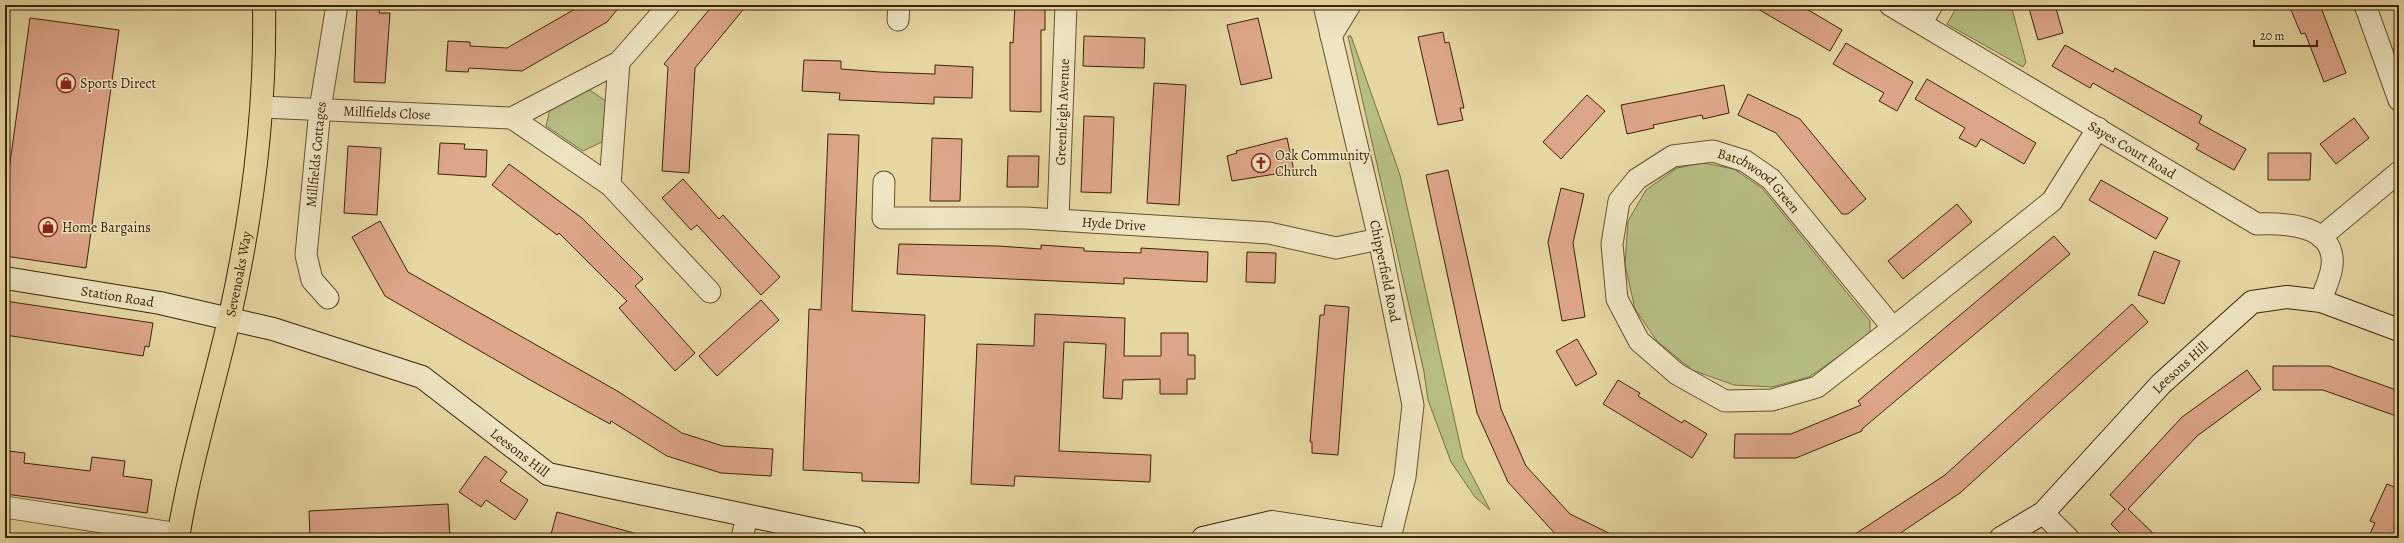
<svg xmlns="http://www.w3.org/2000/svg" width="2404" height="543" font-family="Alegreya,serif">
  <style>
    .grass { fill: #b7be84; stroke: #797144 }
    .building { fill: #dda688; stroke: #3b2405 }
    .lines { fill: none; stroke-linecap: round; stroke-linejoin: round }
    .street-casing { stroke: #66512c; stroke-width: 23 }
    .secondary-casing { stroke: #3b2405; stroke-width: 24 }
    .primary-casing { stroke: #3b2405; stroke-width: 24 }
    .street { stroke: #efe5c3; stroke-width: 21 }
    .secondary { stroke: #efe5c3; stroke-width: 22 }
    .primary { stroke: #e6d7a3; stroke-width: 22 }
    .labels { text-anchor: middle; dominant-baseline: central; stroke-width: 3; stroke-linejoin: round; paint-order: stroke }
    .poi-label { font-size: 14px; fill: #3b2405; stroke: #efe5c3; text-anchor: start }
    .street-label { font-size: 14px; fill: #3b2405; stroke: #efe5c3 }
  </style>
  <rect width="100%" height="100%" fill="#e6d7a3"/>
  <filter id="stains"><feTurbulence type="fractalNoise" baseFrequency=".005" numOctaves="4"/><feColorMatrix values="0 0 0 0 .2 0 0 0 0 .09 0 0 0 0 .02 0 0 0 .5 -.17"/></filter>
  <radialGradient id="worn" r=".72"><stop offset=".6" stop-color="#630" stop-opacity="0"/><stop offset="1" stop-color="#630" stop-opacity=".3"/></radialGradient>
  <!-- grass -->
  <g class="grass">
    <polygon points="1958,5 2011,5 2026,62 2023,67 1947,24"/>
    <polygon points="1348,36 1351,36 1400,175 1463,458 1490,510 1475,497 1451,462 1428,400 1424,372"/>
    <polygon points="587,88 607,102 604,141 583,151 546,126 550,109"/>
    <polygon points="1703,163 1734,169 1762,188 1870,321 1870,335 1809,377 1772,387 1734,385 1692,370 1657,341 1635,309 1625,265 1628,221 1646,190 1677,168"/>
  </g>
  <!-- building -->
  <g class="building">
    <polygon points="357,5 380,5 379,13 390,13 385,83 354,82"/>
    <polygon points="582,5 621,5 607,22 522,71 469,68 468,72 446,71 448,41 470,42 470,46 507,48"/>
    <polygon points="713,5 747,5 695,68 689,173 662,171 668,67 664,64"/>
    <polygon points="1015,5 1045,5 1045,30 1041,30 1041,112 1010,111 1010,42 1013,43"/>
    <polygon points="1751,5 1800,5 1842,30 1830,51"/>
    <polygon points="2028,5 2055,5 2063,33 2038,40"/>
    <polygon points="2289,5 2320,5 2346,73 2324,82 2305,33 2301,34"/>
    <polygon points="30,18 119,30 86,268 5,256 5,199"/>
    <polygon points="1258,18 1272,78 1241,85 1227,25"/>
    <polygon points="1443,32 1445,43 1449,42 1464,108 1460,108 1463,120 1438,125 1418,37"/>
    <polygon points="1084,36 1145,38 1144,68 1083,66"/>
    <polygon points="1846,43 1913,82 1897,111 1879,101 1884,93 1833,64"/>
    <polygon points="2065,45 2113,72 2115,68 2202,116 2199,123 2246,149 2234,170 2196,149 2199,144 2093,83 2090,88 2052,66"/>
    <polygon points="804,60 841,61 841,69 880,72 935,74 935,65 973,67 972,98 934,97 934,104 839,100 840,93 802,91"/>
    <polygon points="1927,79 2036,143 2024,164 1981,139 1976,147 1959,138 1965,128 1915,99"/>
    <polygon points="1154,83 1186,85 1179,205 1147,203"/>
    <polygon points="1724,85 1729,113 1703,119 1702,115 1653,125 1654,128 1627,134 1621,105"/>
    <polygon points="1748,94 1800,119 1866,199 1848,214 1842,214 1776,133 1738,115"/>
    <polygon points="1587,95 1605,111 1561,159 1543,142"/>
    <polygon points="1084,116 1114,117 1111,193 1081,192"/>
    <polygon points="2354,118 2369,138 2336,164 2320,144"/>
    <polygon points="828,134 859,135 852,311 925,315 919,483 862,481 862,473 803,470 809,309 821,310"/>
    <polygon points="932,138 962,139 960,201 930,201"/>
    <polygon points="1287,138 1294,171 1232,181 1227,156 1237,153 1236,151"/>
    <polygon points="440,143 465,144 464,149 487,150 486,177 438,174"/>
    <polygon points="348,146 381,148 377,215 344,213"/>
    <polygon points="2268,153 2311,153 2310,180 2268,180"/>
    <polygon points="1008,156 1039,156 1038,187 1007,187"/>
    <polygon points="509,164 582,218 643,279 635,286 695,353 675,371 619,308 627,301 559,233 557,235 492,185"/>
    <polygon points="1448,170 1501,409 1526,466 1570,514 1619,538 1559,538 1508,482 1477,413 1426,175"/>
    <polygon points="683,179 719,219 723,215 780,277 761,295 697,225 691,230 662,198"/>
    <polygon points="2101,180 2168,218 2156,239 2089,200"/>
    <polygon points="1561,188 1584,194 1573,243 1585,317 1562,321 1548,242"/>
    <polygon points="1957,204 1972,222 1903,279 1888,261"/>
    <polygon points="380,221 408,272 619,392 682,433 723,446 773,449 771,476 721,473 667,456 611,421 610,424 539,385 385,296 352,237"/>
    <polygon points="2054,236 2070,254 1862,429 1862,431 1796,458 1734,458 1735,434 1791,434 1861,405 1858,401"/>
    <polygon points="899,244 998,246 1041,249 1041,245 1084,248 1084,251 1112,252 1141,253 1141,248 1208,252 1207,282 1124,278 1124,284 897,274"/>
    <polygon points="2154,251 2180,261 2164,304 2138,295"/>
    <polygon points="1247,252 1276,253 1275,283 1246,282"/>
    <polygon points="761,300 779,320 717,376 699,356"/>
    <polygon points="5,301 153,323 149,347 145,346 143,356 5,335"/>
    <polygon points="2132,304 2148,322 1960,493 1893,538 1849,538 1945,475"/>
    <polygon points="1325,305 1349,307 1338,455 1312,453 1312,442 1310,442 1320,315 1324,315"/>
    <polygon points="1035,314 1125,318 1124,356 1161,356 1161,333 1188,333 1188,355 1195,355 1195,379 1187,379 1187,394 1160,394 1160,379 1123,380 1122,399 1103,398 1106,344 1064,342 1059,451 1151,455 1150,482 1015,476 1014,486 971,484 977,344 1034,346"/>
    <polygon points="1577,339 1597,374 1576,386 1556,351"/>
    <polygon points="2273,366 2329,366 2399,391 2399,417 2323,390 2273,390"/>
    <polygon points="2247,370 2261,389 2197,436 2128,509 2158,538 2125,538 2111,524 2125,509 2110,495 2182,417"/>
    <polygon points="1618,380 1640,393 1638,396 1682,423 1684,420 1707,434 1692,458 1603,404"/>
    <polygon points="9,451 25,453 24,463 90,471 92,457 125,461 123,476 152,480 147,513 5,494 5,460 8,461"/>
    <polygon points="485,456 507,472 500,481 528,500 515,520 486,500 481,507 459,492"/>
    <polygon points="2387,484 2399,489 2399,531 2396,538 2368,538 2375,523 2370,521"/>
    <polygon points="448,504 450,538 310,538 309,511"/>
    <polygon points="557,512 634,533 633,538 550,538"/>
  </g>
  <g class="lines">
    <defs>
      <g id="street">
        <path id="s1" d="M1324,5L1379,239L1413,405L1405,477L1390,538"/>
        <path id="s2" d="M1890,5L2257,224C2285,223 2336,224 2332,266C2331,277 2324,290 2321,301"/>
        <polyline points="2365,5 2399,100"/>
        <polyline points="898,20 899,5"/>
        <polyline points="1922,22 1932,5"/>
        <polyline points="1331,36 1350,5"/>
        <path id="s3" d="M262,107L512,118L619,62L669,5"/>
        <polyline points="512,118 610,185 710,292"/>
        <path id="s4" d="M884,182L883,218H1025L1269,233L1336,248L1379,239"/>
        <polyline points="610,185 619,62"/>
        <path id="s5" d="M1058,219L1066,5"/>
        <polyline points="2321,237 2399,172"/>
        <path id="s6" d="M328,298L312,280L306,255L320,109L337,5"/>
        <path id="s7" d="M1893,328L1817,387L1772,400L1725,401L1677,374L1639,341L1617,299L1612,244L1619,201L1637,179L1673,156L1713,151L1745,161L1771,179L1893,328L2052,201L2098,128"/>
        <polyline points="5,507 179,534"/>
        <polyline points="2043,513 2068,538"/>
        <polyline points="742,538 747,516"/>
      </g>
      <g id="secondary">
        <path id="s8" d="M5,278L160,303L273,329L422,377L548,474L855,538"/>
        <polyline points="1203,538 1272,522 1378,538"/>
        <path id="s9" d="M2001,538L2043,513L2161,384L2252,302L2287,297L2321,301L2399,330"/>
      </g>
      <g id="primary">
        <path id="s10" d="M178,538C190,464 212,393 229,320C252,218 266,109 264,5"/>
      </g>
    </defs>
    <!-- street casing -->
    <use href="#street" class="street-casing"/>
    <!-- secondary casing -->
    <use href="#secondary" class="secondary-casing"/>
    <!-- primary casing -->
    <use href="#primary" class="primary-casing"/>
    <!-- street -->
    <use href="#street" class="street"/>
    <!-- secondary -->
    <use href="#secondary" class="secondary"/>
    <!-- primary -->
    <use href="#primary" class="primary"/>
  </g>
  <!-- icons -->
  <defs>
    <symbol id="shop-ring" viewBox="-11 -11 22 22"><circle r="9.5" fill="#efe5c3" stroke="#8f2418" stroke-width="1.5"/><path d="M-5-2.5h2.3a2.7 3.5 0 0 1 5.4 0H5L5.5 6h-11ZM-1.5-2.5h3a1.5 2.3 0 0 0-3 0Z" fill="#8f2418"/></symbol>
    <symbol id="church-ring" viewBox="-11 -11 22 22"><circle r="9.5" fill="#efe5c3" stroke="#8f2418" stroke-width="1.5"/><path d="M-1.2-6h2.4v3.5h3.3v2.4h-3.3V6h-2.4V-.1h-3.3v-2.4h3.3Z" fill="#8f2418"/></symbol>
  </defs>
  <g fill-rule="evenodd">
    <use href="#shop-ring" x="55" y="72" width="22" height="22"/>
    <use href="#church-ring" x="1250" y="152" width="22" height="22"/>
    <use href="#shop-ring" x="37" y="216" width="22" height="22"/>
  </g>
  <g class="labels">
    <!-- poi labels -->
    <g class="poi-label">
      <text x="80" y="83">Sports Direct</text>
      <text x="1275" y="155">Oak Community<tspan x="1275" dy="16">Church</tspan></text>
      <text x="62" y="227">Home Bargains</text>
    </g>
    <!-- street labels -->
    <g class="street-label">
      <text stroke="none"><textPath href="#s3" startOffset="125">Millfields Close</textPath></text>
      <text stroke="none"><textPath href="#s5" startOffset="107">Greenleigh Avenue</textPath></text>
      <text stroke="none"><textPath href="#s2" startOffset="282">Sayes Court Road</textPath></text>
      <text stroke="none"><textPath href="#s6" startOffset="151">Millfields Cottages</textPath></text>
      <text stroke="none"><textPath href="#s7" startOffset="609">Batchwood Green</textPath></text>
      <text stroke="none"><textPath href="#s4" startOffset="267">Hyde Drive</textPath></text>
      <text stroke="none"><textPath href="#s1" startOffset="273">Chipperfield Road</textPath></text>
      <text stroke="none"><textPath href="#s10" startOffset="271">Sevenoaks Way</textPath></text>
      <text stroke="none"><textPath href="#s8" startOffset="114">Station Road</textPath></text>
      <text stroke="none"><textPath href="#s9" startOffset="249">Leesons Hill</textPath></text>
      <text stroke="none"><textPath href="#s8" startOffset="553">Leesons Hill</textPath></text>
    </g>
  </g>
  <!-- margin -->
  <rect width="2404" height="543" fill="none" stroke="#e6d7a3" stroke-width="20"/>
  <rect x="6" y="6" width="2392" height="531" fill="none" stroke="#3b2405" stroke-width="2"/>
  <rect x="10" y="10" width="2384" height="523" fill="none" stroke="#3b2405"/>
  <!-- scale -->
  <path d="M2254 40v6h63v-6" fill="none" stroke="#3b2405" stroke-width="2"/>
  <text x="2260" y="40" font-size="12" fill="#3b2405" stroke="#efe5c3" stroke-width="3" paint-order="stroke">20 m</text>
  <rect width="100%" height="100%" filter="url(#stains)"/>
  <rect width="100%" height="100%" fill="url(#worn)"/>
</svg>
